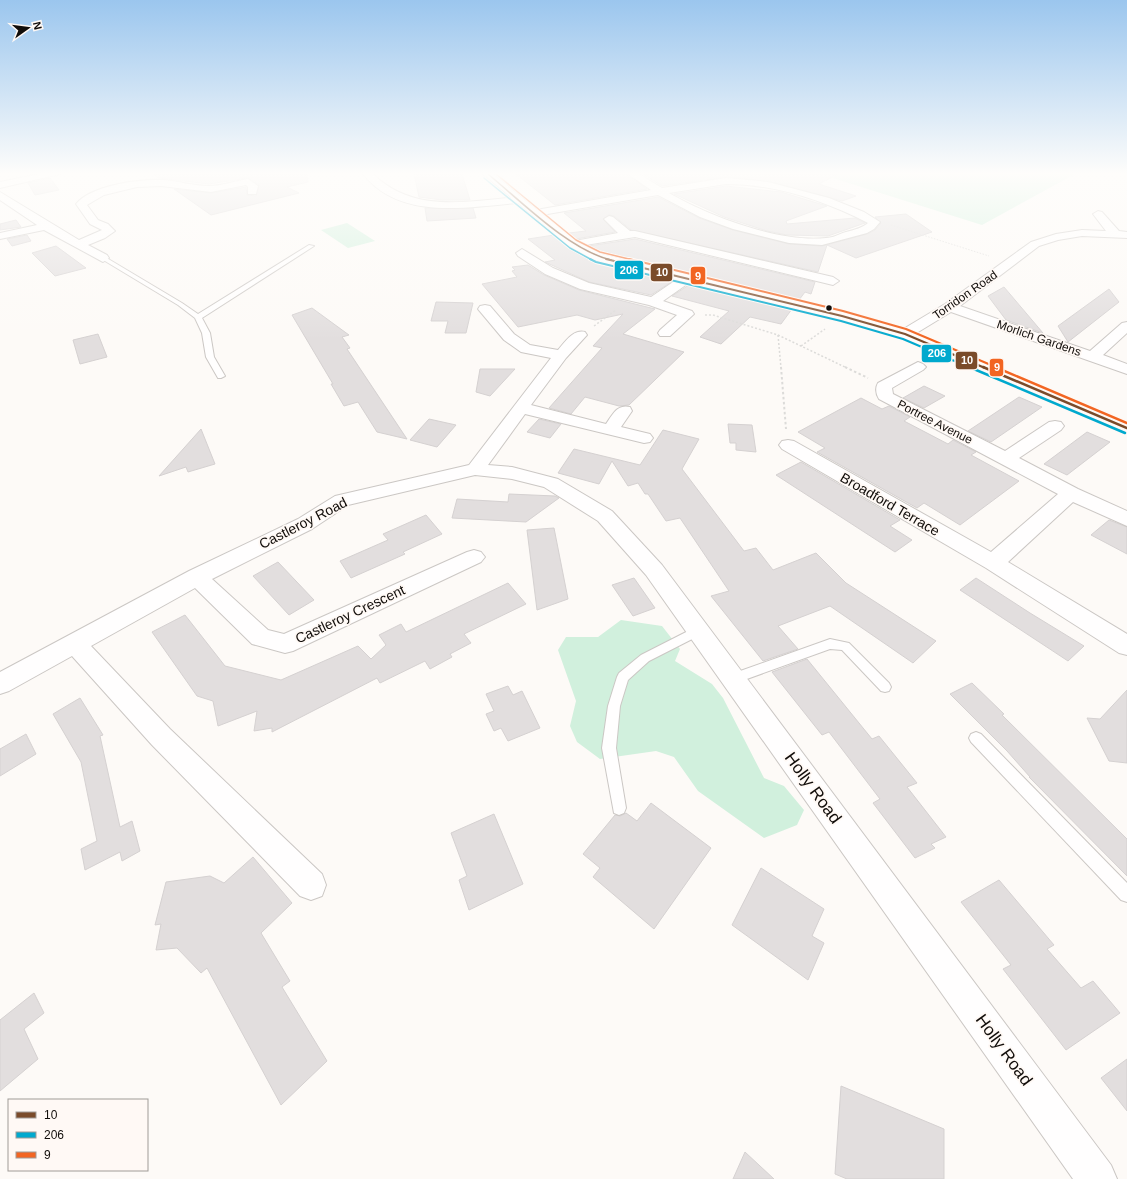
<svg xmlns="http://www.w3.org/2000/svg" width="1127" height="1179" font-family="Helvetica,sans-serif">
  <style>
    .green { fill: #d1f0dd }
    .building { fill: #e2dede; stroke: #d5d1d1 }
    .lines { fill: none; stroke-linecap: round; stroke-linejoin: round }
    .service-casing { stroke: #cbc7c4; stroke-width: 2 }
    .minor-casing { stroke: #cbc7c4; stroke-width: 2 }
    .tertiary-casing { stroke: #cbc7c4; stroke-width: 2 }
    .path-far2 { stroke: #dcdbd9; stroke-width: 1; stroke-dasharray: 1.5 1.5; stroke-linecap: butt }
    .path-far1 { stroke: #dcdbd9; stroke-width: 1.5; stroke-dasharray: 2 2; stroke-linecap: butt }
    .path { stroke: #dcdbd9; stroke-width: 2; stroke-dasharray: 2.5 2.5; stroke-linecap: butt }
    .service { fill: #fffefe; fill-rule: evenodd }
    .minor { fill: #fffefe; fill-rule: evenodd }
    .tertiary { fill: #fffefe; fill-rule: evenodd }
    .bus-1-far2-casing { stroke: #fff9f5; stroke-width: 3 }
    .bus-1-far1-casing { stroke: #fff9f5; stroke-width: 4 }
    .bus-1-casing { stroke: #fff9f5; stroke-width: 5 }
    .bus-2-far2-casing { stroke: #fff9f5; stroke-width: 3 }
    .bus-2-far1-casing { stroke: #fff9f5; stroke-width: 4 }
    .bus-2-casing { stroke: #fff9f5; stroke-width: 5 }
    .bus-3-far2-casing { stroke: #fff9f5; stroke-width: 3 }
    .bus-3-far1-casing { stroke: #fff9f5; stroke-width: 4 }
    .bus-3-casing { stroke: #fff9f5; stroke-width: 5 }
    .bus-1-far2 { stroke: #7a4b2a; stroke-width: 1.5 }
    .bus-1-far1 { stroke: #7a4b2a; stroke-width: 2 }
    .bus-1 { stroke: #7a4b2a; stroke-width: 2.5 }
    .bus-2-far2 { stroke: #00a9ce; stroke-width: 1.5 }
    .bus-2-far1 { stroke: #00a9ce; stroke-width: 2 }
    .bus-2 { stroke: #00a9ce; stroke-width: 2.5 }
    .bus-3-far2 { stroke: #f26522; stroke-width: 1.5 }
    .bus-3-far1 { stroke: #f26522; stroke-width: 2 }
    .bus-3 { stroke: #f26522; stroke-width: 2.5 }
    .bus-dot { fill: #110d0a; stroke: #fff9f5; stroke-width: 1.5 }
    .labels { text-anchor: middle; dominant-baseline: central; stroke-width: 3.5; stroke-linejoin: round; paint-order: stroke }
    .far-street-label { font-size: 12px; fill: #110d0a; stroke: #fff9f5 }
    .street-label { font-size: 14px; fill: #110d0a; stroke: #fff9f5 }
    .near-street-label { font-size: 17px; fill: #110d0a; stroke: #fff9f5 }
    .line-badge { stroke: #fff9f5; stroke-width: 1.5 }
    .badge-label { font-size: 11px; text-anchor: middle; font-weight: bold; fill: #fff }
  </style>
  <rect width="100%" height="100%" fill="#fdfaf7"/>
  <!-- green -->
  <g class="green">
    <polygon points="820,174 1075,174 982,225"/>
    <polygon points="347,223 375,241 348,248 321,230"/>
    <polygon points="621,620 662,626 680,649 675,661 712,684 723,698 764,778 784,786 804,810 797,825 764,838 698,791 674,757 656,751 600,759 577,742 570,726 576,701 558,650 566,637 598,637"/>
  </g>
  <!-- building -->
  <g class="building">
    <polygon points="153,174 307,174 308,182 287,187 299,193 211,215 174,189 211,193 246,187 247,195 256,196 259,185 248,178 209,184 159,178"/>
    <polygon points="414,174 462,174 470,200 442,200 419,197"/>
    <polygon points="516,174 627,174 647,189 555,205"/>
    <polygon points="643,174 838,174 819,184 856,196 842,201 768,181 726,177 662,186"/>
    <polygon points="50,178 59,190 35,195 28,183"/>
    <polygon points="726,186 781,192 827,206 786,221 787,224 855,218 865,223 828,236 787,235 767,231 724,217 674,194"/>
    <polygon points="658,197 699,218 733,230 789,244 822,246 867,234 875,230 881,223 875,217 906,214 932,232 856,258 827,245 818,272 631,230 614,216 609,215 603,219 615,232 576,239 569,233 586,231 564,213"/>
    <polygon points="425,208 473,208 476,218 427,221"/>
    <polygon points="16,220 21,227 0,230 0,224"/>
    <polygon points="27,235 31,241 12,246 7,239"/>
    <polygon points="554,235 568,247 594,261 673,281 651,295 589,282 545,262 555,260 528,239"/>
    <polygon points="635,239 815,282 811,294 805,292 799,300 603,253 589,246"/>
    <polygon points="56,246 86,268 55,276 32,253"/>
    <polygon points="528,265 544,275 579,290 655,309 623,334 684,352 629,405 619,406 585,397 571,414 549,408 602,348 593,346 623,314 595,320 577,315 518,327 482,284 517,277 512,271 515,270 512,267"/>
    <polygon points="689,285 792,309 781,324 750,317 721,344 700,337 729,311 672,296"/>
    <polygon points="1004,287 1043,333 1006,320 988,296"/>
    <polygon points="1109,289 1119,302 1068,342 1058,326"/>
    <polygon points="436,302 473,303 466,333 445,333 448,321 431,321"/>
    <polygon points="312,308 349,335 342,337 350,348 347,349 407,439 377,432 358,402 344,406 331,384 333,384 292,315"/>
    <polygon points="98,334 107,357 80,364 73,340"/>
    <polygon points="480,369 515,369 490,396 476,392"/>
    <polygon points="924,386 945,396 924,408 903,398"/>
    <polygon points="1019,397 1042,407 991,442 968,431"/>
    <polygon points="861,398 882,409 889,406 910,417 904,421 948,444 953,440 976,452 971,455 1019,481 960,525 924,503 917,508 817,452 825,448 798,432"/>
    <polygon points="429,419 456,425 437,447 410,440"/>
    <polygon points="539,419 561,424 550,438 527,432"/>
    <polygon points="728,424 752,425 756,452 736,450 736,443 730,443"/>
    <polygon points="201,429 215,464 188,472 186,467 159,476"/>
    <polygon points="663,430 699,439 682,469 744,551 756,548 773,570 816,553 846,583 936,641 913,663 830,606 778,626 798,649 763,661 711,596 729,591 680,518 666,521 648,494 645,494 638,483 628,486 612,461 599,484 558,473 574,449 640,465"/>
    <polygon points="1087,432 1110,442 1067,475 1044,464"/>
    <polygon points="801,462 900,520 890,526 912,540 895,552 776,475"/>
    <polygon points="509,494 555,496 559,498 526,522 452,518 457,499 508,502"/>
    <polygon points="426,515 442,534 403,552 405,554 351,578 340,561 388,540 383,534"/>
    <polygon points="1109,520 1127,527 1127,554 1091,535"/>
    <polygon points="554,528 568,599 537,610 527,530"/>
    <polygon points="278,562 314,600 289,615 253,576"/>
    <polygon points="634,578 655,608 633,616 612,585"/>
    <polygon points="976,578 1030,613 1084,646 1068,661 960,590"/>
    <polygon points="508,583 526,604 464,634 471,643 450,654 452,657 430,669 425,661 380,683 377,678 272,732 272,728 254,731 257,711 218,726 213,701 197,696 152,632 185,615 225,666 281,680 358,646 371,659 386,645 379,635 401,624 406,632"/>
    <polygon points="807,659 872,739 879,736 917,783 907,787 946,837 931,844 935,848 915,858 873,803 880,799 829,732 822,735 772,672"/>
    <polygon points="972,683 1004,714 1002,715 1127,839 1127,876 1029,777 1030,777 1007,751 950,694"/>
    <polygon points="508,686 513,695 522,691 540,728 508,741 501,728 494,731 486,714 494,711 486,694"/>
    <polygon points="1127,690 1127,763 1109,761 1087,718 1100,719"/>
    <polygon points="80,698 103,735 100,736 120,827 132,821 140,851 122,861 120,852 85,870 81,849 97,841 81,762 53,714"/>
    <polygon points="26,734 36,754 0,776 0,749"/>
    <polygon points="651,803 711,848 654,929 593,877 600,868 583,854 615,815 620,816 626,813 637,821"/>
    <polygon points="494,814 523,884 469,910 459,880 467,876 451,833"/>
    <polygon points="253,857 292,903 261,933 290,981 282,987 327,1061 281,1105 207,968 201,973 177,948 156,950 161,924 155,925 166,882 210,876 224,883"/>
    <polygon points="761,868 824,909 812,936 824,943 808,980 732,925"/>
    <polygon points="999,880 1054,945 1047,949 1081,988 1093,981 1120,1013 1066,1050 1003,969 1011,965 961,902"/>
    <polygon points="34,993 44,1013 24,1029 38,1059 0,1091 0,1020"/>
    <polygon points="1127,1059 1127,1111 1101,1078"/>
    <polygon points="841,1086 944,1129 944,1179 847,1179 835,1174"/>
    <polygon points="745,1152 774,1179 733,1179"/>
  </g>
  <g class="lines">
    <defs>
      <g id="service">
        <polygon points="309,245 314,246 202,318 210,333 214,357 225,376 221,378 218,378 206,357 202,333 195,318 178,305 100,258 105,257 182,303 198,314"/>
        <polygon points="698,626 702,628 704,631 702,634 649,661 628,680 620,706 616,748 626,808 624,813 619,815 614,813 602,748 608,706 617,677 619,673 641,655"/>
        <polygon points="830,639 849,643 889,683 891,687 889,691 885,692 881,691 842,650 830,649 733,684 729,683 727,679 729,675"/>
        <polygon points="976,732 981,734 1127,883 1127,902 1121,900 971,742 969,738 971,734"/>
      </g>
      <g id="minor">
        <polygon points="39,174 60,174 0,188 0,182"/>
        <path d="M363,174H373C414,214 467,201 518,197L523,200L518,203C466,207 400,221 363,174Z"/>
        <path d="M628,174H639L662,188L726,178L768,182L829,198L864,212L880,222L874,229L867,233L822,245L789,243L733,229L700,217L658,195L536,216L531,213L536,210L651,190ZM726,184C775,184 825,201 868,223C862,228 854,230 846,232C839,234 833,238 826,238C779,243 709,216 669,193Z"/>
        <path d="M248,179L258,186L256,194H248V187L246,185L211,192L161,186L137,187L104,195L87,205L98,220L108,224L115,231L105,238L88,245L107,255L109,258L103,262L44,230L0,239V233L37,225L0,200V192L79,240L102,230L90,224L76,204C91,185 140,179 163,180C178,181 193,186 209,186C222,186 235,181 248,179Z"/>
        <polygon points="1098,211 1102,212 1119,231 1127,232 1127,238 1082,236 1058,240 1039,246 960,306 1090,351 1122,323 1127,322 1127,333 1103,355 1127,364 1127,374 951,312 910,337 900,337 898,334 900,331 945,304 1031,242 1056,234 1082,230 1106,231 1093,214"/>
        <polygon points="609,216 613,217 630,231 635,231 833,277 839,281 833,285 635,237 573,247 569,246 567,244 569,242 618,233 604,219"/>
        <polygon points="522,249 553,268 589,283 651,297 682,276 690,276 692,279 690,282 663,301 692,311 694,314 670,336 660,336 658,333 660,330 677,315 649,305 580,289 545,274 518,256 516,253"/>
        <path d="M485,305L490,306L514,334L530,345L558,350C565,342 573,329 585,332L587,335L566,358L531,405L606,424C613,414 617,404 630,407L632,411L621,427L650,434L653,438L650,442L644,443L525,414L488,465L512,467L558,479L612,511L662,565L1111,1165L1117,1179H1073L646,575L598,521L544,487L512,479L475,475L348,505L312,529L212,579L268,630L284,634L467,552L474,550L481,552L485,557L481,562L293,651L285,653L252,644L195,588L91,646L170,729L322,874L326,885L322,896L311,900L300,896L152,745L72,656L9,691L0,694V672L189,571L298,519L335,496L469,465L551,358L521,352L504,340L478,309L480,306Z"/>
        <path d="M918,362L923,364L926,367L923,370L892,388L893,394L1005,451L1049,422L1055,421L1061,422L1064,426L1061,430L1019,458L1078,489L1127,511V526L1073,502L1008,562L1127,634V655L1119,653L986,568L782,449L779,445L782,441L788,440L794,441L991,552L1058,494L879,399C876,394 875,388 878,383Z"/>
      </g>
      <polygon id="tertiary" points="483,174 493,174 577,242 602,254 847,313 910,331 1127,422 1127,433 900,337 838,319 594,260 569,246"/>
    </defs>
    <!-- service casing -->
    <use href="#service" class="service-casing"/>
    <!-- minor casing -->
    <use href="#minor" class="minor-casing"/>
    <!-- tertiary casing -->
    <use href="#tertiary" class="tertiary-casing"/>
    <!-- path-far2 -->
    <polyline class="path-far2" points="891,225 989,256"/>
    <!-- path-far1 -->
    <g class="path-far1">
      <polyline points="705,315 713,315 778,335 847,368"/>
      <polyline points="594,326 616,310"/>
      <polyline points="778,335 781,368"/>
      <polyline points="801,346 825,329"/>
    </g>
    <!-- path -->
    <g class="path">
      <polyline points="781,367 786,429"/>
      <polyline points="845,367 868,378"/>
    </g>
    <!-- service -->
    <use href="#service" class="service"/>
    <!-- minor -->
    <use href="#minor" class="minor"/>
    <!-- tertiary -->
    <use href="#tertiary" class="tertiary"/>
    <defs>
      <path id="bus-1-far2" d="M488,174C522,202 569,250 611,260"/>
      <polyline id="bus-1-far1" points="606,259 842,316 905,334 985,368"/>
      <polyline id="bus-1" points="983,367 1127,428"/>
      <polyline id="bus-2-far2" points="484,178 570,248 592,260"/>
      <polyline id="bus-2-far1" points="590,259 596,262 841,321 903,339 971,368"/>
      <polyline id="bus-2" points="969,367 1125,433"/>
      <polyline id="bus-3-far2" points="496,174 576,240 600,252 633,260"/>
      <polyline id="bus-3-far1" points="629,259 843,311 906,329 998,368"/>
      <polyline id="bus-3" points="995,367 1127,423"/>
    </defs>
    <!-- bus-1-far2 casing -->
    <use href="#bus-1-far2" class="bus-1-far2-casing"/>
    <!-- bus-1-far1 casing -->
    <use href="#bus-1-far1" class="bus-1-far1-casing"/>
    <!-- bus-1 casing -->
    <use href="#bus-1" class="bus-1-casing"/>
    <!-- bus-2-far2 casing -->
    <use href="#bus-2-far2" class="bus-2-far2-casing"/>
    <!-- bus-2-far1 casing -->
    <use href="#bus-2-far1" class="bus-2-far1-casing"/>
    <!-- bus-2 casing -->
    <use href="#bus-2" class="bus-2-casing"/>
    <!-- bus-3-far2 casing -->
    <use href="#bus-3-far2" class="bus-3-far2-casing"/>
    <!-- bus-3-far1 casing -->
    <use href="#bus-3-far1" class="bus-3-far1-casing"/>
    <!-- bus-3 casing -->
    <use href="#bus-3" class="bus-3-casing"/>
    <!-- bus-1-far2 -->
    <use href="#bus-1-far2" class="bus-1-far2"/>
    <!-- bus-1-far1 -->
    <use href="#bus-1-far1" class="bus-1-far1"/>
    <!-- bus-1 -->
    <use href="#bus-1" class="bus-1"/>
    <!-- bus-2-far2 -->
    <use href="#bus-2-far2" class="bus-2-far2"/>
    <!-- bus-2-far1 -->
    <use href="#bus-2-far1" class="bus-2-far1"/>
    <!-- bus-2 -->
    <use href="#bus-2" class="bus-2"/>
    <!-- bus-3-far2 -->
    <use href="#bus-3-far2" class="bus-3-far2"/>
    <!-- bus-3-far1 -->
    <use href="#bus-3-far1" class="bus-3-far1"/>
    <!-- bus-3 -->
    <use href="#bus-3" class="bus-3"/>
  </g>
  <!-- sky -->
  <linearGradient id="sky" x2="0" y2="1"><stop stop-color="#9bc6ee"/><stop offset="0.51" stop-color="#fefdfb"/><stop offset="1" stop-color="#fefdfb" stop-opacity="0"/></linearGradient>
  <rect width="1127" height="340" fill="url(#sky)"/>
  <!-- markers -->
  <circle class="bus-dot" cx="829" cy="308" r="3.5"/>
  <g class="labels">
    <!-- far-street labels -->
    <g class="far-street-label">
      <text transform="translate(965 295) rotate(-35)">Torridon Road</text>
      <text transform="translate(1039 338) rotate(19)">Morlich Gardens</text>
      <text transform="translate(935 422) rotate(27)">Portree Avenue</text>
    </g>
    <!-- street labels -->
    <g class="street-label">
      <text transform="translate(890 504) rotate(30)">Broadford Terrace</text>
      <text transform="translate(303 523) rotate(-27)">Castleroy Road</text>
      <text transform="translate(350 614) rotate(-25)">Castleroy Crescent</text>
    </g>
    <!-- near-street labels -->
    <g class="near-street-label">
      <text transform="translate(813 788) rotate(54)">Holly Road</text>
      <text transform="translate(1004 1050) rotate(54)">Holly Road</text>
    </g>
  </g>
  <g class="line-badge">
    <rect x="614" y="260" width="30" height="20" rx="4" fill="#00a9ce"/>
    <rect x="650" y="263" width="23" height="19" rx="4" fill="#7a4b2a"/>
    <rect x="690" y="266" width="16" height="19" rx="4" fill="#f26522"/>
    <rect x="921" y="344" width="31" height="19" rx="4" fill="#00a9ce"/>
    <rect x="955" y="351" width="23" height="19" rx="4" fill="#7a4b2a"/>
    <rect x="989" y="358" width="15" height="19" rx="4" fill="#f26522"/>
  </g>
  <g class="badge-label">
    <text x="629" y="274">206</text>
    <text x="662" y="276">10</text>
    <text x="698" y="280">9</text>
    <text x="937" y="357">206</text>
    <text x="967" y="364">10</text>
    <text x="997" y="371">9</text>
  </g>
  <!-- legend -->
  <rect x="8" y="1099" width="140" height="72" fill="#fff9f5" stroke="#a09b97"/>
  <rect x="16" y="1112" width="20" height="6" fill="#7a4b2a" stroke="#a09b97"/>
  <text x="44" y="1119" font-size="12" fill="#110d0a">10</text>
  <rect x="16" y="1132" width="20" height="6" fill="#00a9ce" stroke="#a09b97"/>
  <text x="44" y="1139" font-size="12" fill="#110d0a">206</text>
  <rect x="16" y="1152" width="20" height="6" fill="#f26522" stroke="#a09b97"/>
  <text x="44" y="1159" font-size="12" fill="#110d0a">9</text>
  <!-- north arrow -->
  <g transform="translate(28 28) rotate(76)" stroke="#fff9f5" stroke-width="3" paint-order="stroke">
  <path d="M0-3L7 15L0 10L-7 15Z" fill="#110d0a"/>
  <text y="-6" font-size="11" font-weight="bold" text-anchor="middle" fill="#110d0a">N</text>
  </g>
</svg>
